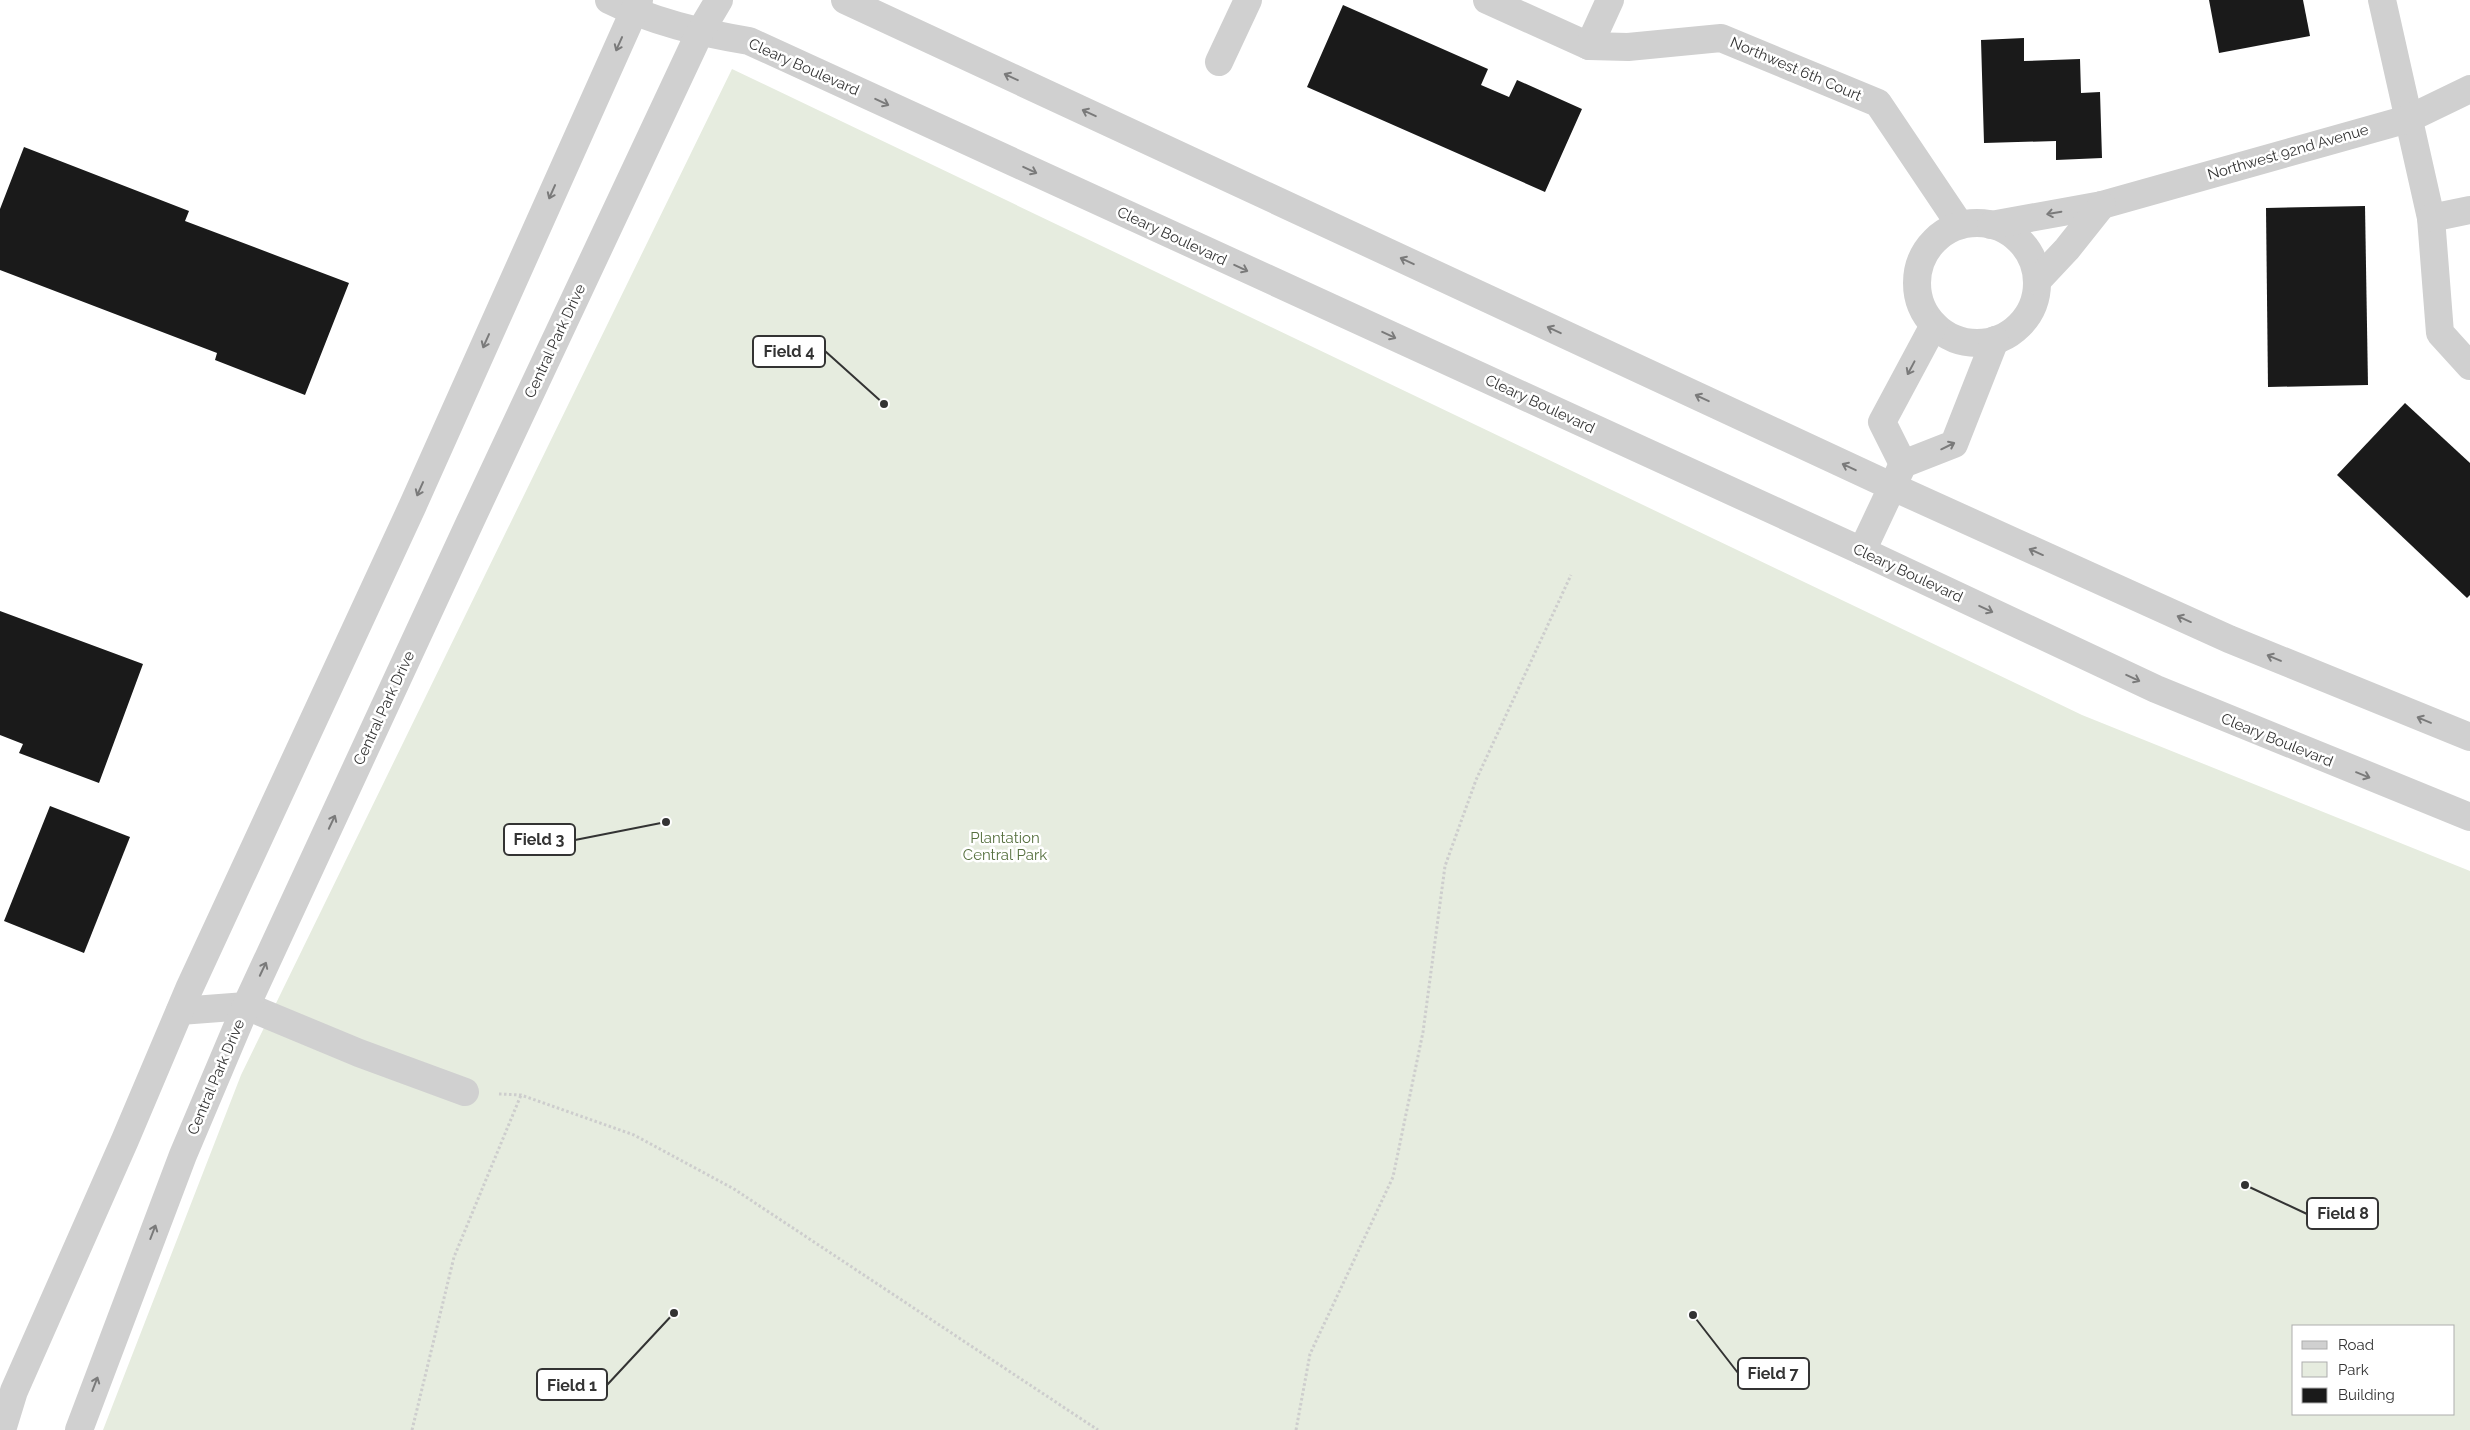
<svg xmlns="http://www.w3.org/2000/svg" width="2470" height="1430" font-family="Raleway,sans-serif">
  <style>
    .green { fill: #e6ecdf; fill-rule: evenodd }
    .building { fill: #1a1a1a }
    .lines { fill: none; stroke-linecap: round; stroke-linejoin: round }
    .path { stroke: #cdcdcd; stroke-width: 3; stroke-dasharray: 2.5 2.5; stroke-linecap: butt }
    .minor { stroke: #d0d0d0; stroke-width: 28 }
    .oneway { stroke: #7a7a7a }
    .labels { text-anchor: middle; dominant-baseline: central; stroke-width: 5; stroke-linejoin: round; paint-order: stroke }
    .street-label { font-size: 15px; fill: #333; stroke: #fff }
    .park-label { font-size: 15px; fill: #56703f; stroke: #fff }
    .leader { fill: none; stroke: #333; stroke-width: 2 }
    .callout-dot { fill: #333; stroke: #fff; stroke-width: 2 }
    .callout { fill: #fff; stroke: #333; stroke-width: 2 }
    .callout-label { font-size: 16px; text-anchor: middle; font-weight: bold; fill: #333 }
  </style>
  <rect width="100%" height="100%" fill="#fff"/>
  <!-- green -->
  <path class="green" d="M732,69L2082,715L2470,871V1430H103L241,1075ZM2294,1326H2454V1414H2294Z"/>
  <!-- building -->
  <g class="building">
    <polygon points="2209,0 2303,0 2310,36 2219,53"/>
    <polygon points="1343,5 1488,69 1481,85 1509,97 1517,80 1582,109 1545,192 1307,87"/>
    <polygon points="2024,38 2024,61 2080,59 2081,93 2100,92 2102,158 2056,160 2056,141 1984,143 1981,40"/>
    <polygon points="24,147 189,211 185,221 349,283 305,395 215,360 217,353 0,270 0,209"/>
    <polygon points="2365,206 2368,385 2268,387 2266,208"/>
    <polygon points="2405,403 2470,463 2470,595 2467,598 2337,475"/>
    <polygon points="0,611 143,664 99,783 19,753 23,744 0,735"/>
    <polygon points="50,806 130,837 84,953 4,921"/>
  </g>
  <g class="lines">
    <!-- path -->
    <g class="path">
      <polyline points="499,1094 521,1095 634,1135 734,1189 1098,1430"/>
      <polyline points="412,1430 454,1257 521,1095"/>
      <polyline points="1296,1430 1310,1354 1393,1177 1423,1032 1445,866 1476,780 1571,575"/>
    </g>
    <!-- minor -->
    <g class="minor">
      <path d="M609,0C653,22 701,33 749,41L1862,551L2156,689L2470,817"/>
      <polyline points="845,0 1893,487 2229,639 2470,737"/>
      <polyline points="1487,0 1589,46 1628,47 1721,38 1878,103 1960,225"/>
      <polyline points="2382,0 2431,218 2440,333 2470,366"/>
      <polyline points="1589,46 1610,0"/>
      <polyline points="1219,62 1248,0"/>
      <polyline points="2431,218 2470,210"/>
      <circle cx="1977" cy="283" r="60"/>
      <polyline points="1991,225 2102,205 2408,119 2470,89"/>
      <polyline points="2037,281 2067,249 2102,205"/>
      <polyline points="1903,464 1882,422 1934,325"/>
      <polyline points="1862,551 1903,464 1954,444 1995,340"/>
      <polyline points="180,1011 246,1006 359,1053 465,1092"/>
      <polyline points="2,1430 14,1391 125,1140 189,989 413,505 639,0"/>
      <polyline points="79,1430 183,1155 246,1006 470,522 700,32 719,0"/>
    </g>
  </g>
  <!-- one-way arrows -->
  <defs><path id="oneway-shaft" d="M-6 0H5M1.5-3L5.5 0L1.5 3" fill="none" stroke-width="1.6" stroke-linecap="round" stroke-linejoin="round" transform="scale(1.25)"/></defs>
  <g class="oneway">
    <use href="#oneway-shaft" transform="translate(619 44) rotate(114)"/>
    <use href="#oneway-shaft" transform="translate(1011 77) rotate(-155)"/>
    <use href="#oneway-shaft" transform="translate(882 102) rotate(25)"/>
    <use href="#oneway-shaft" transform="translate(1089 113) rotate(-155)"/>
    <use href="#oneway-shaft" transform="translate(1030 170) rotate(25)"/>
    <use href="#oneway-shaft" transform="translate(552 192) rotate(114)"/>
    <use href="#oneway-shaft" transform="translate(2054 213) rotate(170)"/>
    <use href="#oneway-shaft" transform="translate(1407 261) rotate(-155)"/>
    <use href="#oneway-shaft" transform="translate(1241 268) rotate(25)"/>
    <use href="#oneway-shaft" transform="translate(1554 330) rotate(-155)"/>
    <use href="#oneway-shaft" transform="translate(1389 335) rotate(25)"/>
    <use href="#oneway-shaft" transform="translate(486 341) rotate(114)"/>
    <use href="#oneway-shaft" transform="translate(1911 368) rotate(118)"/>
    <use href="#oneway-shaft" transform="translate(1702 398) rotate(-155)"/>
    <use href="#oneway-shaft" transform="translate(1948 446) rotate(-26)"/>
    <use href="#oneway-shaft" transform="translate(1849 467) rotate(-155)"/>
    <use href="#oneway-shaft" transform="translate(420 489) rotate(114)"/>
    <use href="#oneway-shaft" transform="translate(2036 552) rotate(-156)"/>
    <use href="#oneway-shaft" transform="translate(1986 609) rotate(25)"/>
    <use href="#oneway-shaft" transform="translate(2184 619) rotate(-156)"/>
    <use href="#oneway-shaft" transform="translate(2274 658) rotate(-157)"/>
    <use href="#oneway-shaft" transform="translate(2133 678) rotate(25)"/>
    <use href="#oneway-shaft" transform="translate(2424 720) rotate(-157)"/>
    <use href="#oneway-shaft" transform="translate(2363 775) rotate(22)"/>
    <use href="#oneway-shaft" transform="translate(332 822) rotate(-65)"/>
    <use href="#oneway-shaft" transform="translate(263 969) rotate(-65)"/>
    <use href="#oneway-shaft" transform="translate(153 1232) rotate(-69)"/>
    <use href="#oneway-shaft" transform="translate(95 1384) rotate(-69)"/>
  </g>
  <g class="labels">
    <!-- street labels -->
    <g class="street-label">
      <text transform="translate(804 67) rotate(24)">Cleary Boulevard</text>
      <text transform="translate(1796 69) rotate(23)">Northwest 6th Court</text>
      <text transform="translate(2288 152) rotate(-16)">Northwest 92nd Avenue</text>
      <text transform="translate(1172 236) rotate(25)">Cleary Boulevard</text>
      <text transform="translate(555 341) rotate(-65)">Central Park Drive</text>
      <text transform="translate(1540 404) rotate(25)">Cleary Boulevard</text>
      <text transform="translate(1908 573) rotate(25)">Cleary Boulevard</text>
      <text transform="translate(384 708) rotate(-65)">Central Park Drive</text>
      <text transform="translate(2277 740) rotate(22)">Cleary Boulevard</text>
      <text transform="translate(216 1077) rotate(-67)">Central Park Drive</text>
    </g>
    <!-- park labels -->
    <g class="park-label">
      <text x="1005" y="838">Plantation<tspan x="1005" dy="17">Central Park</tspan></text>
    </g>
  </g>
  <!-- callouts -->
  <path class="leader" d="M884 404L825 351M666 822L575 840M2245 1185L2307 1214M1693 1315L1738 1373M674 1313L607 1385"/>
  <g class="callout-dot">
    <circle cx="884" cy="404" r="5"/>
    <circle cx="666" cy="822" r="5"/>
    <circle cx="2245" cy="1185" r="5"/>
    <circle cx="1693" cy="1315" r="5"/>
    <circle cx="674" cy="1313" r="5"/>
  </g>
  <g class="callout">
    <rect x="753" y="336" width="72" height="31" rx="5"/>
    <rect x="504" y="824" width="71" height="31" rx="5"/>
    <rect x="2307" y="1198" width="71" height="31" rx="5"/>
    <rect x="1738" y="1358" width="71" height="31" rx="5"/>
    <rect x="537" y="1369" width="70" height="31" rx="5"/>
  </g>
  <g class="callout-label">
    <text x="789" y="357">Field 4</text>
    <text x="539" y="845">Field 3</text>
    <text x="2343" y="1219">Field 8</text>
    <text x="1773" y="1379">Field 7</text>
    <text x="572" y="1391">Field 1</text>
  </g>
  <!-- legend -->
  <rect x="2292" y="1325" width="162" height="90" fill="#ffffff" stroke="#adadad"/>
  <rect x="2302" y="1341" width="25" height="8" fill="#d0d0d0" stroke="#adadad"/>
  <text x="2338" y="1350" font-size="15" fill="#333333">Road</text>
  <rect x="2302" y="1362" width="25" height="15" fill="#e6ecdf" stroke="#adadad"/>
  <text x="2338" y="1375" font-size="15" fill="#333333">Park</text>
  <rect x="2302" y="1388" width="25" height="15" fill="#1a1a1a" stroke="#adadad"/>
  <text x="2338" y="1400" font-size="15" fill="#333333">Building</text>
</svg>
